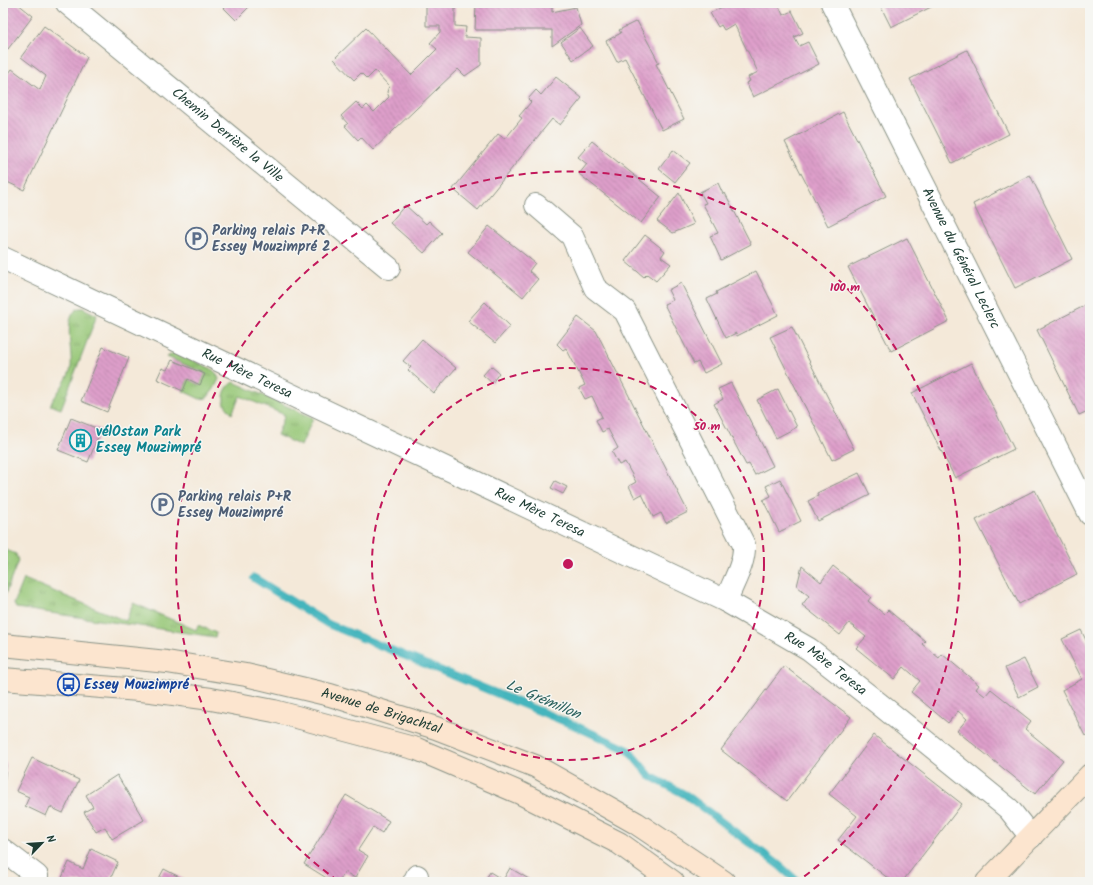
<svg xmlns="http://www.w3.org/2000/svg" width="1093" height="885" font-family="Kalam,sans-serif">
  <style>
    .grass { fill: url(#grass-tufts); stroke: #5b8256 }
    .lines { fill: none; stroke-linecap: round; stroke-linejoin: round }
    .stream { stroke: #45b5bd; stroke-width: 8 }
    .building { fill: url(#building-back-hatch) }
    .street-casing { stroke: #8a9386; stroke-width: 24 }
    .secondary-casing { stroke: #8a9386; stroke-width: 24 }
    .street { stroke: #fff; stroke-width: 22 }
    .secondary { stroke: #fce5cf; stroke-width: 22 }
    .ring { fill: none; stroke: #c2185b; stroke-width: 2; stroke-dasharray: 7 5 }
    .labels { text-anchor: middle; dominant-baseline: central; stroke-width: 3; stroke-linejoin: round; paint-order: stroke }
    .street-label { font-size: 14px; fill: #1f3d34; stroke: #f6f6f2 }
    .service-label { font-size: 14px; font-weight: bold; fill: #4e5e75; stroke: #f6f6f2; text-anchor: start }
    .culture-label { font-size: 14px; font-weight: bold; fill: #0d838f; stroke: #f6f6f2; text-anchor: start }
    .transit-label { font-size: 14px; font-weight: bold; fill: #164399; stroke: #f6f6f2; text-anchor: start }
    .water-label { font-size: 15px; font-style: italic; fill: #2a615d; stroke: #f6f6f2 }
    .centre { fill: #c2185b; stroke: #f6f6f2; stroke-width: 2 }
    .ring-label { font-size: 12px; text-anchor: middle; font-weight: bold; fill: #c2185b; stroke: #f6f6f2; stroke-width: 3; stroke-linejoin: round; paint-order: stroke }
  </style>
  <defs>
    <pattern id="grass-tufts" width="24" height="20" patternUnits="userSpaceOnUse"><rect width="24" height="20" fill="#97c777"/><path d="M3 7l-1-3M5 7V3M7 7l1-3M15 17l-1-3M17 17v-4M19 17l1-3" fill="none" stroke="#7ba362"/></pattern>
    <pattern id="building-back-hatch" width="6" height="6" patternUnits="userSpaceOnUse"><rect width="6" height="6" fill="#de9fca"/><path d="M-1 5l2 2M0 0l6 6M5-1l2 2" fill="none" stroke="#b383a5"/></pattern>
  </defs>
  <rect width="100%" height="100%" fill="#f6f6f2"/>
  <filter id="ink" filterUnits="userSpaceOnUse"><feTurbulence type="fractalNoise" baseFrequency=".025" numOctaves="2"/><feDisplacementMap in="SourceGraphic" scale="8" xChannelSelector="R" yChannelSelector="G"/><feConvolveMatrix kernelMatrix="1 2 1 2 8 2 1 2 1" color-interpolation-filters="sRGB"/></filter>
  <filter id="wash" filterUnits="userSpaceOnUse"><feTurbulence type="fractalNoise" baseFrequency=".012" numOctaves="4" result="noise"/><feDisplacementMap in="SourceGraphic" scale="16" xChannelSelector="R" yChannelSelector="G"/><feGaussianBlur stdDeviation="0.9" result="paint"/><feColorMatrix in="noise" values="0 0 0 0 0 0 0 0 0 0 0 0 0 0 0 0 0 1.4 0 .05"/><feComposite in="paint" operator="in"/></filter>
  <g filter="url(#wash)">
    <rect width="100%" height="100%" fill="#f4e9d9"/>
    <!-- grass -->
    <g class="grass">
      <path d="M79,308H83L97,315L61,409L50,405C56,394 70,377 71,367C73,351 62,316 79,308Z"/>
      <polygon points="177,353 212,369 216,373 219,379 214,389 207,398 200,399 183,391 188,379 200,385 205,373 167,357 172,354"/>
      <path d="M234,382L313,418L301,446L277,435L285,415L240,396L232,414C229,410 224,405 224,400C223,393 228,384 234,382Z"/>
      <polygon points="3,549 16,554 18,561 3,600"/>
      <polygon points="24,579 126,621 133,603 196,630 198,625 216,633 215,637 16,608 14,604"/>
    </g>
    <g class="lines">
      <!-- stream -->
      <polyline class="stream" points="254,578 328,624 578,727 628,750 650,776 686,795 780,866 798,882"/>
    </g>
    <g id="blocks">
      <!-- building -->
      <g class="building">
        <polygon points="3,3 17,3 33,16 8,49 3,45"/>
        <polygon points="219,3 253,3 236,20"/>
        <polygon points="426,3 455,3 455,26 466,27 465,37 481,38 481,65 465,76 458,69 373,150 361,137 358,140 345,126 348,124 341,116 356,102 363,109 367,105 374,112 389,97 387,92 389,86 375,71 367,79 361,73 354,80 334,59 366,28 411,75 437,49 430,43 440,32 440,26 426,26"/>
        <polygon points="476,3 552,3 552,12 576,7 581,25 552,46 552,30 475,30"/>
        <polygon points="730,3 785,3 779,6 783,15 792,11 803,33 794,37 799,46 808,42 819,64 753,97 746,83 750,81 748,77 758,72 734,24 724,30 721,25 718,27 710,13"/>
        <polygon points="879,3 939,3 891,27"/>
        <polygon points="637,21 659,63 656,64 684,119 662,130 625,58 617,62 606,41 621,33 619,30"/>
        <polygon points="44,26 87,57 24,190 3,180 3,81 12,69 40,90 46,76 21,57"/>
        <polygon points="580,28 593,46 573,60 561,42"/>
        <polygon points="967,50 1009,134 952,163 910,79"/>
        <polygon points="556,77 582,98 560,125 552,119 478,210 453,189 498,134 505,139 522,118 519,116 531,102 528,99 536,90 541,95"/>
        <polygon points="843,112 886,196 828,226 785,142"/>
        <polygon points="592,141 661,197 641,223 579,174 587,164 578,157"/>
        <polygon points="673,150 690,163 675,182 659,169"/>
        <polygon points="1030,175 1072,259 1015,288 973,204"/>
        <polygon points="718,183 723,194 725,193 751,244 721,260 710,236 718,233 703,204 706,203 700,192"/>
        <polygon points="679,193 694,224 673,233 657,221"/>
        <polygon points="405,205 426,224 429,221 442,233 424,253 390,223"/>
        <polygon points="489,226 535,263 529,271 538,279 523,297 468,252"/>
        <polygon points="645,235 665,251 661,257 671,264 656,281 647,274 644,277 625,261"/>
        <polygon points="907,238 949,321 891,351 848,267"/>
        <polygon points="756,271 778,315 737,336 736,333 726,338 707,299 717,294 716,292"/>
        <polygon points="681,283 722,364 704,373 698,362 694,364 664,304 673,300 668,290"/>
        <polygon points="485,302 510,326 495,343 468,321"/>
        <polygon points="1090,303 1090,410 1079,415 1037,330"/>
        <polygon points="578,317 596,331 688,512 666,523 661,513 653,517 642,494 635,498 629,486 636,482 625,462 619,465 612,452 618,448 608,429 602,432 596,420 602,417 592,396 585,399 579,388 585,385 566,348 563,350 557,344"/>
        <polygon points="792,327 854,449 832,460 770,337"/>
        <polygon points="422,339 456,368 434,393 408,370 411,367 403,361"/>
        <polygon points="103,347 129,358 107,412 81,401"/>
        <polygon points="172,360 205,374 200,385 188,379 183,391 157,379 162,368 167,370"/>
        <polygon points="971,363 1014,449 955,478 912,393"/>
        <polygon points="491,366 499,373 492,383 483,375"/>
        <polygon points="731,383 773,466 755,475 749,464 746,465 714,404 723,399 718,389"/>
        <polygon points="778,389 797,427 776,438 757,400"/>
        <polygon points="71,418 101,430 88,462 58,450"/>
        <polygon points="859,473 870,495 818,521 808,501 818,496 817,493"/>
        <polygon points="780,479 801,521 779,532 763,500 771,496 766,486"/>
        <polygon points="555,481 567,487 563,494 551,488"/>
        <polygon points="1035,490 1077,574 1019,604 976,520"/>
        <polygon points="802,566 821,582 833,566 871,597 868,601 884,614 888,610 925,641 922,644 939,658 942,654 979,685 976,689 985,696 991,689 1031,721 1025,729 1063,760 1035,794 957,731 967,719 958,711 948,723 911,692 920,681 904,667 894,679 856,648 866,637 849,623 840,635 802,605 809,596 797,586"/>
        <polygon points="1081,630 1090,648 1090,733 1085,736 1062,690 1082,679 1062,639"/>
        <polygon points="1024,659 1038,687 1019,697 1005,668"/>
        <polygon points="784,666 851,717 787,801 721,750"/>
        <polygon points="874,735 962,804 902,882 893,882 838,840 857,816 829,794"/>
        <polygon points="32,758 79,780 63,813 50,807 46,816 25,806 29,797 16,791"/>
        <polygon points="3,763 6,763 4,786 3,786"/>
        <polygon points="117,775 144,820 112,839 105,827 96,832 84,812 93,807 86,795"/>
        <polygon points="346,795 389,821 382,833 373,827 358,850 368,856 355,878 345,872 339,882 333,882 304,864"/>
        <polygon points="91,849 118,862 109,882 60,882 69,862 83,869"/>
        <polygon points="510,868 534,882 484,882 490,872 503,880"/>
        <polygon points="164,869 189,882 157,882"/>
      </g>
    </g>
  </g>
  <g filter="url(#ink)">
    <use href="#blocks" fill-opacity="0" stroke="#8a9386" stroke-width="1"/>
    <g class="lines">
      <defs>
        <g id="street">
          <path id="s1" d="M67,3L389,268"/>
          <path id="s2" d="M832,3L1090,514"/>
          <path d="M536,205L572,236L595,288L625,311L744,545C745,564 732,584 726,601"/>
          <path id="s3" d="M3,258L726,601L809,649L878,703L1009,809L1031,837"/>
          <polyline points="3,850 37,876 34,882"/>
          <polyline points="414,882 417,876"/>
        </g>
        <g id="secondary">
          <path id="s4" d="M3,645L167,662L246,675L330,695L436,728L535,766L636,823L724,882"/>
          <polyline points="3,679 151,691 211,699 274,711 417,749 520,793 619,843 673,882"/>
          <polyline points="987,882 1090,775"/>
        </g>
      </defs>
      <!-- street casing -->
      <use href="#street" class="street-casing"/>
      <!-- secondary casing -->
      <use href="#secondary" class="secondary-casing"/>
      <!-- street -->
      <use href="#street" class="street"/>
      <!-- secondary -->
      <use href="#secondary" class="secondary"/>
    </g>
  </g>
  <!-- distance rings -->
  <g class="ring">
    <circle cx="568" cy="564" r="196"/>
    <path d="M338 881A392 392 0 1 1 798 881"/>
  </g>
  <!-- icons -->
  <defs>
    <symbol id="parking-ring" viewBox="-11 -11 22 22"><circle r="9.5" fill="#f6f6f2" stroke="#5c6f8a" stroke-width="1.5"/><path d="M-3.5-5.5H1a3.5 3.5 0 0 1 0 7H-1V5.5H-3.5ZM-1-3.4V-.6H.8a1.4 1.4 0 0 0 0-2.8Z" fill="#5c6f8a"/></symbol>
    <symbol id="building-ring" viewBox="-11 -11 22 22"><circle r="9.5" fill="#f6f6f2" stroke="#0f9aa8" stroke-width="1.5"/><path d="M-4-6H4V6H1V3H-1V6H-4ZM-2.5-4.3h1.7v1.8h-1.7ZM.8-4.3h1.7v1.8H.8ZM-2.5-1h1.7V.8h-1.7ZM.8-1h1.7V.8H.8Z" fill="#0f9aa8"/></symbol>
    <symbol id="bus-ring" viewBox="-11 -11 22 22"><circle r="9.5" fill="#f6f6f2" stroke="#1a4fb4" stroke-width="1.5"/><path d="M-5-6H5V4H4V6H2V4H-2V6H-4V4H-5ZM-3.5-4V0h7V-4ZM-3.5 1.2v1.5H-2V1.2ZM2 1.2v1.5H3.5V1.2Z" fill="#1a4fb4"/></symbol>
  </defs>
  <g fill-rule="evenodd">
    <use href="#parking-ring" x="184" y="226" width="25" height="25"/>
    <use href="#building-ring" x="68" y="428" width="25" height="25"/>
    <use href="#parking-ring" x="150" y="492" width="25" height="25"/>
    <use href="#bus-ring" x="56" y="672" width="25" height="25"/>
  </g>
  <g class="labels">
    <!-- street labels -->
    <g class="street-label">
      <text stroke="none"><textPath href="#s1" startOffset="208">Chemin Derrière la Ville</textPath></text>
      <text stroke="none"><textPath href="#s2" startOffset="286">Avenue du Général Leclerc</textPath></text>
      <text stroke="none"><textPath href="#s3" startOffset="270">Rue Mère Teresa</textPath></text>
      <text stroke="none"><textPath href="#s3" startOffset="594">Rue Mère Teresa</textPath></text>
      <text stroke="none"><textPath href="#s3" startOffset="918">Rue Mère Teresa</textPath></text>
      <text stroke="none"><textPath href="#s4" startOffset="385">Avenue de Brigachtal</textPath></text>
    </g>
    <!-- service labels -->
    <g class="service-label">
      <text x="212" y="231">Parking relais P+R<tspan x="212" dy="16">Essey Mouzimpré 2</tspan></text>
      <text x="178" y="497">Parking relais P+R<tspan x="178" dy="16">Essey Mouzimpré</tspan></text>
    </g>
    <!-- culture labels -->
    <g class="culture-label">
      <text x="96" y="432">vélOstan Park<tspan x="96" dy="16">Essey Mouzimpré</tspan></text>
    </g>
    <!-- transit labels -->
    <g class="transit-label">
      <text x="84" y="685">Essey Mouzimpré</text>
    </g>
    <!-- water labels -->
    <g class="water-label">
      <text transform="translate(543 700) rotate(23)">Le Grémillon</text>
    </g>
  </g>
  <circle cx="568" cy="564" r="6" class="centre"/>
  <g class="ring-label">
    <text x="845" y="291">100 m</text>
    <text x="707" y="430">50 m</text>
  </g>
  <!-- margin -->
  <rect width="1093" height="885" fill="none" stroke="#f6f6f2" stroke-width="16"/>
  <!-- north arrow -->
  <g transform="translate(42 843) rotate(65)" stroke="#f6f6f2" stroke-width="3" paint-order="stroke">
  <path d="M0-3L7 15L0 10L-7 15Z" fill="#1f3d34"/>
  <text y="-6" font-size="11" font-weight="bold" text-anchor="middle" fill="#1f3d34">N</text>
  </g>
</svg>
